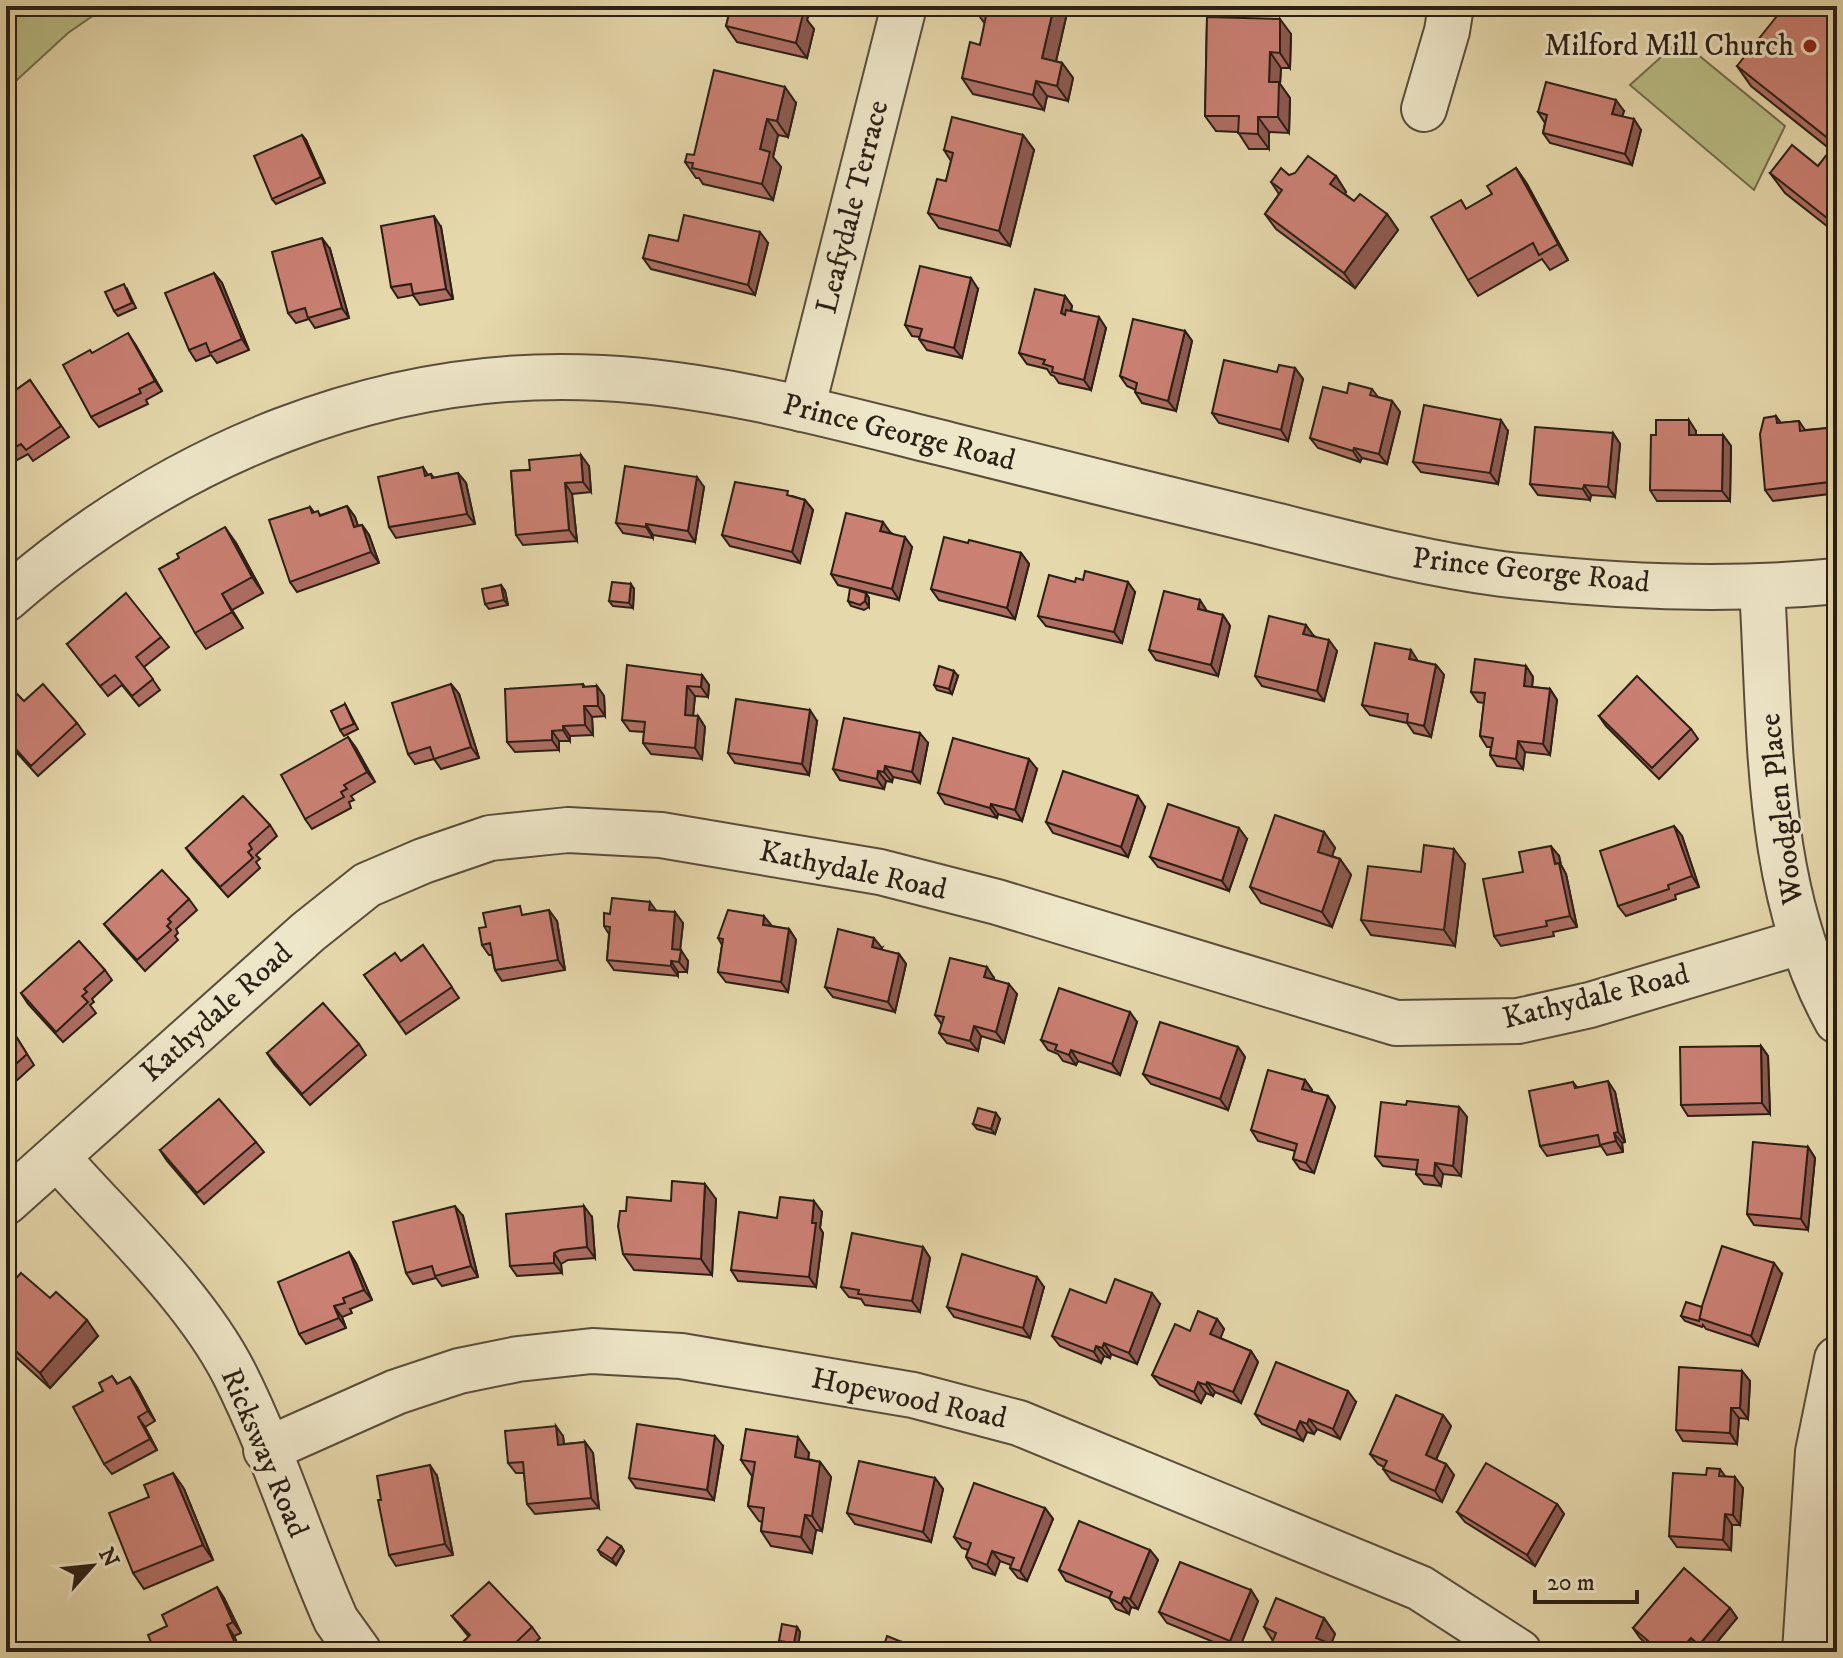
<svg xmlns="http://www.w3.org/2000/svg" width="1843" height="1658" font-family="'IM FELL DW Pica',serif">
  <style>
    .green { fill: #babd85; stroke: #726e4d; stroke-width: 2 }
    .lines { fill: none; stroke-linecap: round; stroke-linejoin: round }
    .minor-casing { stroke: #594d3a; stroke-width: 48 }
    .minor { stroke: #eee6c8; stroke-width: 44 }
    .wall { fill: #ae6e63; stroke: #2a1f15; stroke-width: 2 }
    .shaded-wall { fill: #8d5a50; stroke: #2a1f15; stroke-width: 2 }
    .building { fill: #ca8073; stroke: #2a1f15; stroke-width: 2 }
    .poi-dot { fill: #8f2418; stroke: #eee6c8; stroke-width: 3 }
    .labels { text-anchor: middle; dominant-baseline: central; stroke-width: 6; stroke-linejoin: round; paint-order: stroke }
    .poi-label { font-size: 30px; fill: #2a1f15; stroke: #eee6c8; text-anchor: end }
    .street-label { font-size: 30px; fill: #2a1f15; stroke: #eee6c8 }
  </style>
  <rect width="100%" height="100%" fill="#e5d8ab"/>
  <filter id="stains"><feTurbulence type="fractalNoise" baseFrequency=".0025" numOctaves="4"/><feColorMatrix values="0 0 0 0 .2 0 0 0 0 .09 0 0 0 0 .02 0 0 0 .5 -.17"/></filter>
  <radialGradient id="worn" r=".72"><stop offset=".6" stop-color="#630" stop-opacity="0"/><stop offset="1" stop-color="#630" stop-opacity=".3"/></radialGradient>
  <!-- green -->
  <g class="green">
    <polygon points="6,6 107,6 68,33 6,90"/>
    <polygon points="1680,40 1785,126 1754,190 1630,85"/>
  </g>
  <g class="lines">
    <defs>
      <g id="minor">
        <polyline points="1424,109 1447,31 1451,6"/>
        <polyline points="802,409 904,6"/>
        <path d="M1762,588C1771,734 1764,890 1837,1021"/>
        <path d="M6,599C170,455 382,366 602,378C721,384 836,417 950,445C1053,471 1155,496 1258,521C1339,541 1419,563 1502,574C1613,587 1726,592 1837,581"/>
        <path d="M57,1157C115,1223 194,1295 234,1373C274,1452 300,1539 336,1620L359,1652"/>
        <polyline points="6,1202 308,932 367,885 423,861 490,838 568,830 661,835 880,872 997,902 1396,1023 1518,1021 1590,1005 1800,942"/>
        <polyline points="266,1450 396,1392 459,1371 518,1359 592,1351 681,1356 913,1395 1019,1423 1420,1588 1519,1652"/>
        <polyline points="1805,1652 1818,1452 1837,1359"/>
      </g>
    </defs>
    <!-- minor casing -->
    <use href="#minor" class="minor-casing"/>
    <!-- minor -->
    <use href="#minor" class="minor"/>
  </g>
  <!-- wall -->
  <g class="wall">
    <polygon points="731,6 811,6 807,20 814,29 807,58 737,42 726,26"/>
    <polygon points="1837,6 1837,234 1785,193 1770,173 1818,166 1831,150 1751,86 1737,66"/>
    <polygon points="1067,13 1056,61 1062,63 1073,78 1068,101 1047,96 1044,110 973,94 962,78 980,45 985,24 978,14"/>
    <polygon points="1207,17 1291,34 1290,68 1281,68 1280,84 1290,98 1289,133 1269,132 1269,149 1249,149 1238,132 1216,131 1205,116"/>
    <polygon points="796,103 788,137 778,135 773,157 781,167 773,200 703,184 699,178 696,178 685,162 694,155"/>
    <polygon points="1624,111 1622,116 1641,130 1632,165 1550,143 1543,133 1545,123 1538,112"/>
    <polygon points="302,135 306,140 325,183 276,204 272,199"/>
    <polygon points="1023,135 1034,150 1010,246 939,228 928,213 946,181 951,161 944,150"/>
    <polygon points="1516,168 1527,184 1568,260 1550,270 1542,259 1478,296 1468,280 1461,200 1466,209 1492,194"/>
    <polygon points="1289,175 1336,176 1346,192 1345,194 1354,201 1387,214 1398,230 1355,288 1276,229 1265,214 1279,194 1271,182"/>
    <polygon points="441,227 453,299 420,305 413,295 398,298 391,287"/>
    <polygon points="678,241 768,243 755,295 651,269 643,258"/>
    <polygon points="330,249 349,318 315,328 309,319 296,323 288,313"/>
    <polygon points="214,273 222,283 249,350 217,363 211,355 196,361 189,350"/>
    <polygon points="127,289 136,308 118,316 114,311"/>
    <polygon points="978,289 962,358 927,350 919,339 920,337 912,336 905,325"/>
    <polygon points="1065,296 1072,306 1071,311 1106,328 1091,390 1059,383 1054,376 1051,375 1047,369 1027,364 1019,353"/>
    <polygon points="1185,331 1192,341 1176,411 1142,403 1135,392 1136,390 1127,386 1120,376"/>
    <polygon points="135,344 162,391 146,400 148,404 99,427 91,417 93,353"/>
    <polygon points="1295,368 1303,379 1288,441 1219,423 1212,413 1277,372"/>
    <polygon points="30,380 69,437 33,461 28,454 6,466 6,397"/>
    <polygon points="1372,389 1378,397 1392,401 1400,412 1387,464 1362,458 1360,462 1318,448 1310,438 1347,393"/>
    <polygon points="1776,416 1781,423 1799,421 1805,430 1837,427 1837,493 1773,501 1765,490"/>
    <polygon points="1508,431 1498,484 1421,472 1413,462"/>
    <polygon points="1696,431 1696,435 1723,435 1731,446 1730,501 1657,501 1650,490 1656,435"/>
    <polygon points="1613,433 1620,444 1615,497 1591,495 1590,500 1538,495 1530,484"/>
    <polygon points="589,466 591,492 572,494 577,541 523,545 516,535 511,471"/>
    <polygon points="423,467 428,475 431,474 434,478 458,473 466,483 475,524 396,538 389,527"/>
    <polygon points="704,487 695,542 653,535 653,538 623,533 616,523"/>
    <polygon points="792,496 805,500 813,510 800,563 730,546 722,535"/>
    <polygon points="347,506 355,517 358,526 362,525 369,535 379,563 297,592 290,582 310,507 314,512 321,515"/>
    <polygon points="890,532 912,547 899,600 838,585 831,574"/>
    <polygon points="236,543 263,593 232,610 243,628 206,649 195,633"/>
    <polygon points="968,543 1021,553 1029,564 1015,619 939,600 931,589"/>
    <polygon points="1075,582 1135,592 1122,643 1046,626 1038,616"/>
    <polygon points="501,585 505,591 508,605 489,609 485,604"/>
    <polygon points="634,589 633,608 613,606 609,601"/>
    <polygon points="866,593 869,598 869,607 864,610 851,606 848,601"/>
    <polygon points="1207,611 1223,615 1230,626 1218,676 1156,660 1149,650"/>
    <polygon points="1313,635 1337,651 1324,701 1262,686 1255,676"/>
    <polygon points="161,637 169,647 144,667 160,690 139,706 122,685 108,696 67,644"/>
    <polygon points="1418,661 1436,665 1444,675 1431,737 1414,733 1407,723 1370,715 1362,705"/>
    <polygon points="1526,666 1533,677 1532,687 1550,689 1557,700 1550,755 1525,752 1523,769 1497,766 1490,755 1491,747 1487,747 1480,736 1484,703 1478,702 1471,692"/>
    <polygon points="702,675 709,685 708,697 695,696 693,716 698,716 705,727 702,759 651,754 643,743 644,732 630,731 622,720"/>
    <polygon points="958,676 952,694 937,690 934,685"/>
    <polygon points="451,684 459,694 479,758 441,769 434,759 415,764 408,754"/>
    <polygon points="583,684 585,687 597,686 604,696 605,716 592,717 593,735 570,736 570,741 559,741 559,750 515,752 507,742"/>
    <polygon points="24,701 77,723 85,734 38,776 6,741 6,704"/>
    <polygon points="345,704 358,729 344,736 340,730"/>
    <polygon points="1599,716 1691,729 1698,739 1659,779 1606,726"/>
    <polygon points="817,721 809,775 735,763 728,753"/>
    <polygon points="348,737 356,748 375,782 351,796 354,800 349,802 351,808 312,829 305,819"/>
    <polygon points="928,743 920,783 893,777 892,782 886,781 884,789 840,780 833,769"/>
    <polygon points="1037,769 1022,821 998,814 997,818 945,804 938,793"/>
    <polygon points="1145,807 1128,857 1053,833 1046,822"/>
    <polygon points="270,825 277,836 256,855 260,859 256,862 260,868 228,897 193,858 186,848"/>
    <polygon points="1674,826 1682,836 1699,887 1675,895 1676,899 1626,916 1618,906"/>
    <polygon points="1324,832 1335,848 1332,856 1340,859 1351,875 1332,927 1261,903 1250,887"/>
    <polygon points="1247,839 1229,891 1158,867 1150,857"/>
    <polygon points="1559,856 1561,865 1566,874 1577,927 1553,932 1554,936 1501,946 1494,936 1523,872"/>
    <polygon points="1465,864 1455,946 1371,935 1361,920 1421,872"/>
    <polygon points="189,899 197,910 176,929 178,933 175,936 178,940 145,971 112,934 104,924"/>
    <polygon points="656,911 683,923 680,950 688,961 687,972 678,972 678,976 614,970 607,960 609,934 604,926 610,914"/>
    <polygon points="526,914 557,921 565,970 502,981 495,970 492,955 489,955 482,945"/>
    <polygon points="772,926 789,929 796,940 788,992 726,982 718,972 722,945 718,938"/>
    <polygon points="423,945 459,998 406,1034 364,975 401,961"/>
    <polygon points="882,948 881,950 899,954 906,964 895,1012 833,997 825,987"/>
    <polygon points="105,970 112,980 92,999 94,1002 90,1005 96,1013 63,1042 28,1004 21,993"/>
    <polygon points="994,978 994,980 1017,994 1004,1043 981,1036 978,1051 947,1043 939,1033 942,1025 935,1015"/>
    <polygon points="1137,1022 1120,1075 1078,1061 1076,1065 1063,1061 1058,1054 1048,1050 1041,1040"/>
    <polygon points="12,1030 34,1065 6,1090 6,1034 7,1035"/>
    <polygon points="359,1044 366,1055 310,1105 274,1064 267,1053"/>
    <polygon points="1761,1046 1768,1056 1770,1114 1688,1116 1681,1105"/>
    <polygon points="1238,1047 1245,1057 1228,1110 1151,1084 1143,1074"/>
    <polygon points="1305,1080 1312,1090 1312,1092 1328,1096 1335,1107 1314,1173 1300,1169 1293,1159 1295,1151 1258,1141 1251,1130"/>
    <polygon points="1573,1082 1577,1087 1615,1092 1625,1142 1622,1143 1623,1152 1607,1155 1601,1146 1547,1156 1540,1146"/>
    <polygon points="1406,1105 1459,1107 1467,1117 1461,1176 1443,1174 1441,1186 1424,1184 1416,1174 1417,1170 1383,1166 1375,1156"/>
    <polygon points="1000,1119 995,1134 977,1129 973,1124"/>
    <polygon points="256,1142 264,1152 204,1204 167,1161 160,1150"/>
    <polygon points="1808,1147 1815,1158 1808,1230 1754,1225 1747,1214"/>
    <polygon points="716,1199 712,1275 634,1270 623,1254 626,1211"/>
    <polygon points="822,1212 820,1228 823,1233 816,1287 738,1281 731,1270 777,1218"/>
    <polygon points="463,1216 478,1277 442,1286 436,1278 413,1284 406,1273"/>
    <polygon points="592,1217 595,1258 568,1260 561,1264 562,1273 517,1276 510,1266"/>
    <polygon points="923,1247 930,1258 920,1312 865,1305 861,1299 849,1297 841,1287"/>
    <polygon points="349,1252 356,1263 372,1300 350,1309 352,1313 342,1317 346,1328 306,1344 299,1334"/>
    <polygon points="1782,1274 1758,1346 1706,1329 1703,1325 1702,1327 1685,1321 1681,1316"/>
    <polygon points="1044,1287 1030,1338 954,1317 947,1307"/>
    <polygon points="6,1289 50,1298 98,1336 50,1388 6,1348"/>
    <polygon points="1106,1303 1160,1304 1137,1364 1111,1354 1110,1358 1104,1356 1101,1363 1060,1346 1052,1336"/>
    <polygon points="1217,1319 1224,1329 1220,1338 1251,1351 1258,1362 1241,1403 1215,1392 1213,1396 1206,1393 1201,1403 1160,1385 1152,1375 1190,1331"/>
    <polygon points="1742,1371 1750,1381 1748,1419 1739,1418 1737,1444 1683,1441 1676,1430"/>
    <polygon points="112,1376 118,1384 130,1377 137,1387 155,1421 145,1427 157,1450 112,1474 104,1464 103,1391"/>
    <polygon points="1356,1402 1340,1439 1317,1429 1314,1434 1307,1432 1303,1441 1262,1424 1255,1414"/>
    <polygon points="1443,1415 1451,1426 1436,1460 1446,1464 1454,1475 1442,1502 1391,1480 1383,1469 1384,1467 1378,1464 1370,1454"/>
    <polygon points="563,1436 564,1444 585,1442 593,1453 599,1508 535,1514 527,1504 524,1473 516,1473 508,1463"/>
    <polygon points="723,1446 714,1500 636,1488 629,1478"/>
    <polygon points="809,1453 808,1459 820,1462 831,1477 822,1531 816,1530 812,1553 771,1546 761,1531 762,1522 759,1521 748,1506 752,1476 741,1460"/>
    <polygon points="1720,1469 1725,1476 1743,1488 1740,1525 1732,1525 1731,1550 1677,1547 1669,1536 1706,1475"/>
    <polygon points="173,1473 184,1489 213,1560 144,1589 133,1573 149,1497"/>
    <polygon points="437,1476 453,1555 396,1566 389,1555"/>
    <polygon points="935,1478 943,1489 931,1542 855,1524 847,1513"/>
    <polygon points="1557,1504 1564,1514 1535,1566 1465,1522 1457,1512"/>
    <polygon points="1045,1508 1053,1519 1027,1581 1018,1578 1010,1568 1011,1565 1000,1561 995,1575 973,1568 966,1557 968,1550 962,1548 954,1537"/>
    <polygon points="621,1546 624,1551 616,1565 601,1555 598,1550"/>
    <polygon points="1150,1550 1158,1560 1138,1609 1131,1607 1129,1614 1116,1609 1109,1598 1066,1581 1059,1570"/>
    <polygon points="217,1587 224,1598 241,1633 234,1636 241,1652 155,1652"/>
    <polygon points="1251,1590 1258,1601 1238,1652 1167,1623 1159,1612"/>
    <polygon points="1730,1608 1737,1618 1709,1652 1703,1652 1699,1649 1696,1652 1656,1652 1640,1638 1633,1628"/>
    <polygon points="452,1616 532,1627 540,1638 525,1652 472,1652 464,1641 469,1637"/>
    <polygon points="1324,1618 1335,1634 1331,1644 1341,1648 1344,1652 1268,1652 1273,1641 1264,1627"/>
    <polygon points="797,1627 800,1632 798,1648 783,1646 779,1641"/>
  </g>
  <!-- shaded-wall -->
  <g class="shaded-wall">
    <polygon points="796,6 811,6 807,20 814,29 807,58 796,43 795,12"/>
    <polygon points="1054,6 1062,6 1067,13 1053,74 1042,58"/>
    <polygon points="1280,19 1291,34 1290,68 1280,53"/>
    <polygon points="1270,52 1281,68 1280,84 1290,98 1289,133 1278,117 1269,82"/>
    <polygon points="1062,63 1073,78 1068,101 1057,86"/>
    <polygon points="1036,81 1047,96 1044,110 1033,95"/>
    <polygon points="785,87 796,103 788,137 777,121"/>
    <polygon points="1616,100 1624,111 1620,124 1612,114"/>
    <polygon points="1258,117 1269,132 1269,149 1258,134"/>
    <polygon points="767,119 778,135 773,157 781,167 773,200 762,184 760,149"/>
    <polygon points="1634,119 1641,130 1632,165 1625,154"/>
    <polygon points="302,135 306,140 325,183 321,177"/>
    <polygon points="1023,135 1034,150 1010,246 999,231"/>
    <polygon points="1516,168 1527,184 1568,260 1558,244"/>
    <polygon points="1336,176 1346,192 1341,199 1330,184"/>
    <polygon points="1387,214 1398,230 1355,288 1344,273"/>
    <polygon points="434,216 441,227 453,299 446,289"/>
    <polygon points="760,232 768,243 755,295 748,285"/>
    <polygon points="322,238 330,249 349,318 342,308"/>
    <polygon points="214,273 222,283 249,350 242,339"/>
    <polygon points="971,278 978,289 962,358 954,348"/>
    <polygon points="1065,296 1072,306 1068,323 1061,313"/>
    <polygon points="1099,317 1106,328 1091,390 1084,380"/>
    <polygon points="1185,331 1192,341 1176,411 1168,401"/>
    <polygon points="128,333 135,344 162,391 155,381"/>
    <polygon points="1295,368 1303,379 1288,441 1281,430"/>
    <polygon points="1392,401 1400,412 1387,464 1379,454"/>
    <polygon points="1501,420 1508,431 1498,484 1490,473"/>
    <polygon points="1689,420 1696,431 1696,446 1689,435"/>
    <polygon points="1613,433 1620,444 1615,497 1608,487"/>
    <polygon points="1723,435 1731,446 1730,501 1722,491"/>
    <polygon points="1354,448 1362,458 1360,462 1353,451"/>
    <polygon points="581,455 589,466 591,492 583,482"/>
    <polygon points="458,473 466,483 475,524 467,514"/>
    <polygon points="697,477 704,487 695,542 688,531"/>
    <polygon points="565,483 572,494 577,541 569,530"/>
    <polygon points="1584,485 1591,495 1590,500 1583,489"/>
    <polygon points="805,500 813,510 800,563 792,552"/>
    <polygon points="347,506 355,517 362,538 354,527"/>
    <polygon points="883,522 890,532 888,541 880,531"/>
    <polygon points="646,524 653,535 653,538 646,527"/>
    <polygon points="362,525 369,535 379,563 371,552"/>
    <polygon points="225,527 236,543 263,593 252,577"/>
    <polygon points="905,537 912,547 899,600 892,589"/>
    <polygon points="1021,553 1029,564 1015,619 1007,608"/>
    <polygon points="1128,582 1135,592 1122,643 1114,632"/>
    <polygon points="631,584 634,589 633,608 629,603"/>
    <polygon points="501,585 505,591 508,605 504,600"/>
    <polygon points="866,593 869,598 869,607 865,601"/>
    <polygon points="222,594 232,610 243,628 232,612"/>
    <polygon points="1200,600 1207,611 1198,609"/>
    <polygon points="1223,615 1230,626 1218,676 1211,665"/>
    <polygon points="1306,625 1313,635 1311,644 1303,634"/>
    <polygon points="1329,640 1337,651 1324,701 1317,691"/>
    <polygon points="1411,650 1418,661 1409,659"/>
    <polygon points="1436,665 1444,675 1431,737 1424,726"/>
    <polygon points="1526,666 1533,677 1531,697 1524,686"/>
    <polygon points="954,671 958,676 952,694 949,689"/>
    <polygon points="702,675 709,685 708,697 701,687"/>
    <polygon points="451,684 459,694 479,758 471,747"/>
    <polygon points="597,686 604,696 605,716 598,706"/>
    <polygon points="687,686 695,696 692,726 685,715"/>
    <polygon points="1550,689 1557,700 1550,755 1543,744"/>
    <polygon points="584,706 592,717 593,735 585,725"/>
    <polygon points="810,710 817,721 809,775 802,764"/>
    <polygon points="698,716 705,727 702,759 695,748"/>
    <polygon points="563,726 570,736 570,741 563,730"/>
    <polygon points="552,731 559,741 559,750 552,740"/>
    <polygon points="920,733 928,743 920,783 912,772"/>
    <polygon points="348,737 356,748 375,782 367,772"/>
    <polygon points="1518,741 1525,752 1523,769 1516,759"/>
    <polygon points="1029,759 1037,769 1022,821 1015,810"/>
    <polygon points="885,766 893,777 892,782 884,772"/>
    <polygon points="878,771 886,781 884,789 877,779"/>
    <polygon points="1138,796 1145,807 1128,857 1121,847"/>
    <polygon points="991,804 998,814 997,818 990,808"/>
    <polygon points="1674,826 1682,836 1699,887 1692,876"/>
    <polygon points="1239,828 1247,839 1229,891 1222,881"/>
    <polygon points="1324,832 1335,848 1328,867 1318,852"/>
    <polygon points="1551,846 1559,856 1561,865 1566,874 1577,927 1570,916 1555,864"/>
    <polygon points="1454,849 1465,864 1455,946 1444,930"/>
    <polygon points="1340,859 1351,875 1332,927 1322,912"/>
    <polygon points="650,902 657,912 649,910"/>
    <polygon points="549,910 557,921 565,970 558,960"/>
    <polygon points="675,912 683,923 679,960 672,949"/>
    <polygon points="764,916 772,926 763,925"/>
    <polygon points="789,929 796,940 788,992 781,982"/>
    <polygon points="874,938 882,948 880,958 872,947"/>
    <polygon points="681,950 688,961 687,972 679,962"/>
    <polygon points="899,954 906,964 895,1012 888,1002"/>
    <polygon points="671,961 678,972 678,976 671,966"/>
    <polygon points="987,967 994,978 992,988 984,977"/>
    <polygon points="1009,984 1017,994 1004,1043 996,1032"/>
    <polygon points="1130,1012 1137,1022 1120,1075 1112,1064"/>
    <polygon points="974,1026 981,1036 978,1051 970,1041"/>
    <polygon points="1761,1046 1768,1056 1770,1114 1762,1103"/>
    <polygon points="1238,1047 1245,1057 1228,1110 1220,1099"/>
    <polygon points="1071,1050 1078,1061 1076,1065 1069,1055"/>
    <polygon points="1305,1080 1312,1090 1309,1100 1302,1089"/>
    <polygon points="1608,1081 1615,1092 1625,1142 1618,1132"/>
    <polygon points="1328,1096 1335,1107 1314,1173 1306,1163"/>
    <polygon points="1459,1107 1467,1117 1461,1176 1453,1166"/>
    <polygon points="996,1113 1000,1119 995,1134 991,1129"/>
    <polygon points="1614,1133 1622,1143 1623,1152 1616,1141"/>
    <polygon points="1808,1147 1815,1158 1808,1230 1801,1219"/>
    <polygon points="1435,1163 1443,1174 1441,1186 1434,1176"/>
    <polygon points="705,1184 716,1199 712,1275 701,1259"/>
    <polygon points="814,1201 822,1212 820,1228 823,1233 816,1287 809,1277 812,1223"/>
    <polygon points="455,1206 463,1216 478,1277 471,1266"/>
    <polygon points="584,1206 592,1217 595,1258 587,1247"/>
    <polygon points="923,1247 930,1258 920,1312 912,1301"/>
    <polygon points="349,1252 356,1263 372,1300 364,1290"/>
    <polygon points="554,1253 561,1264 562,1273 554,1263"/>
    <polygon points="1774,1263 1782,1274 1758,1346 1751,1336"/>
    <polygon points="1037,1277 1044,1287 1030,1338 1023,1328"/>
    <polygon points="1152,1293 1160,1304 1137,1364 1129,1353"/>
    <polygon points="334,1306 342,1317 346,1328 339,1318"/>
    <polygon points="1217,1319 1224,1329 1218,1345 1210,1334"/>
    <polygon points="87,1320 98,1336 50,1388 40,1373"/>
    <polygon points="1104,1343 1111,1354 1110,1358 1102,1348"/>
    <polygon points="1096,1346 1104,1356 1101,1363 1094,1352"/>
    <polygon points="1251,1351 1258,1362 1241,1403 1233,1392"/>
    <polygon points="1742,1371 1750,1381 1748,1419 1740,1408"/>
    <polygon points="130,1377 137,1387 155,1421 148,1411"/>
    <polygon points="1198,1382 1206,1393 1201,1403 1194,1392"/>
    <polygon points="1207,1382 1215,1392 1213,1396 1206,1385"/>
    <polygon points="1348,1391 1356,1402 1340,1439 1333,1429"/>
    <polygon points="1731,1408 1739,1418 1737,1444 1730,1433"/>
    <polygon points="1443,1415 1451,1426 1433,1466 1426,1455"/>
    <polygon points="138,1417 145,1427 157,1450 150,1439"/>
    <polygon points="1309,1419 1317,1429 1314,1434 1307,1424"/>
    <polygon points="1300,1421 1307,1432 1303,1441 1296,1431"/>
    <polygon points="556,1426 563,1436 565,1455 558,1445"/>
    <polygon points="715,1436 723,1446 714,1500 707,1490"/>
    <polygon points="798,1437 809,1453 806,1473 795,1457"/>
    <polygon points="585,1442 593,1453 599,1508 591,1498"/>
    <polygon points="820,1462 831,1477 822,1531 812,1516"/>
    <polygon points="1446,1464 1454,1475 1442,1502 1435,1491"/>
    <polygon points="430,1465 437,1476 453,1555 445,1544"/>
    <polygon points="173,1473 184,1489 213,1560 203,1545"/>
    <polygon points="1735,1477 1743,1488 1740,1525 1733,1515"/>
    <polygon points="935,1478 943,1489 931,1542 923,1532"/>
    <polygon points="1557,1504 1564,1514 1535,1566 1527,1555"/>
    <polygon points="1045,1508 1053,1519 1027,1581 1020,1571"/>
    <polygon points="1725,1514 1732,1525 1731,1550 1723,1540"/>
    <polygon points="805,1515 816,1530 812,1553 801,1537"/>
    <polygon points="621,1546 624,1551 616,1565 612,1559"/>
    <polygon points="1150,1550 1158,1560 1138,1609 1130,1599"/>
    <polygon points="992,1551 1000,1561 995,1575 987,1565"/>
    <polygon points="217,1587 224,1598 241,1633 233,1622"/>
    <polygon points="1251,1590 1258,1601 1238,1652 1230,1641"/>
    <polygon points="1124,1597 1131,1607 1129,1614 1121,1604"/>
    <polygon points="1730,1608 1737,1618 1709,1652 1704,1652 1699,1645"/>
    <polygon points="1324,1618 1335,1634 1328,1652 1316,1638"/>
    <polygon points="227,1625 234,1636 241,1652 239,1652"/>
    <polygon points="797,1627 800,1632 798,1648 794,1643"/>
    <polygon points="1691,1638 1699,1649 1696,1652 1679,1652"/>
    <polygon points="902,1642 906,1647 904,1652 899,1652"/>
  </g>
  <!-- building -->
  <g class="building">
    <polygon points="731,6 796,6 795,12 803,14 796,43 726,26"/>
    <polygon points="980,6 1054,6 1042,58 1062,63 1057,86 1036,81 1033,95 962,78 970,42 980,45 986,16 978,14"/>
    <polygon points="1785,6 1837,6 1837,226 1770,173 1792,145 1818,166 1835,144 1737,66"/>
    <polygon points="1207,17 1280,19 1280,53 1270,52 1269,82 1279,82 1278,117 1258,117 1258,134 1238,133 1239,116 1205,116"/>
    <polygon points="714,70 785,87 777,121 767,119 760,149 770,152 762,184 692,168 693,163 685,162 687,154 694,155"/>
    <polygon points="1546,82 1616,100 1612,114 1634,119 1625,154 1543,133 1547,115 1538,112"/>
    <polygon points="952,117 1023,135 999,231 928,213 937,179 946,181 953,153 944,150"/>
    <polygon points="302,135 321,177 272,199 254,156"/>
    <polygon points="1308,156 1336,176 1330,184 1354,201 1360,194 1387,214 1344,273 1265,214 1282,190 1271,182 1281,168 1289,175 1295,173"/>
    <polygon points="1516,168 1558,244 1539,255 1533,243 1468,280 1431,217 1461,200 1466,209 1492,194 1487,186"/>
    <polygon points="684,215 760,232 748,285 643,258 649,235 678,241"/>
    <polygon points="434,216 446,289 413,294 411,284 391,287 381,226"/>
    <polygon points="322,238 342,308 308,318 305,308 288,313 272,252"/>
    <polygon points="920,266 971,278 954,348 919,339 922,329 905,325"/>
    <polygon points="214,273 242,339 210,353 206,343 189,350 165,293"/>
    <polygon points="124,284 132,303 114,311 105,292"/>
    <polygon points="1035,289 1065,296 1061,313 1065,315 1066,310 1099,317 1084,380 1052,372 1053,367 1043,364 1045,360 1019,353"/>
    <polygon points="1133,319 1185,331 1168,401 1135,392 1137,383 1120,376"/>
    <polygon points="128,333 155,381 139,389 141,393 91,417 63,365 90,350 92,353"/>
    <polygon points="1224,360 1277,372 1279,365 1295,368 1281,430 1212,413"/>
    <polygon points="30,380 61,426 26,450 21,444 6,452 6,397"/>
    <polygon points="1349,383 1372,389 1370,395 1392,401 1379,454 1354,448 1353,451 1310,438 1323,387 1347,393"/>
    <polygon points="1424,405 1501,420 1490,473 1413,462"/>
    <polygon points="1776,416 1777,423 1799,421 1800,431 1837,427 1837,481 1765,490 1760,434 1764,418"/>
    <polygon points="1656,420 1689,420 1689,435 1723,435 1722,491 1650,490 1651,435 1656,435"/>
    <polygon points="1535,427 1613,433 1608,487 1584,485 1583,489 1530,484"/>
    <polygon points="581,455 583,482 565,483 569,530 516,535 511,471 530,470 529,460"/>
    <polygon points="625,466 697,477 688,531 646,524 646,527 616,523"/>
    <polygon points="423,467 425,476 431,474 432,478 458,473 467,514 389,527 378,477"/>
    <polygon points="735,482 788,491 787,495 805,500 792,552 722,535"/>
    <polygon points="347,506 354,527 362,525 371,552 290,582 269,520 310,507 312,513 318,511 320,516"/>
    <polygon points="846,513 883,522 880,531 905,537 892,589 831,574"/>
    <polygon points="225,527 252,577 222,594 232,612 195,633 159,569 179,558 177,554"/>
    <polygon points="944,537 968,543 969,540 1021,553 1007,608 931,589"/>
    <polygon points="1085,571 1128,582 1114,632 1038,616 1049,575 1075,582 1076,578 1083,580"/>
    <polygon points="612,582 631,584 629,603 609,601"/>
    <polygon points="501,585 504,600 485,604 482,589"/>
    <polygon points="850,588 866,593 865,601 860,605 848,601"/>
    <polygon points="1164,591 1200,600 1198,609 1223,615 1211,665 1149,650"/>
    <polygon points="126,593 161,637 136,657 153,679 132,696 115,675 100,686 67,644"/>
    <polygon points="1269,616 1306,625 1303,634 1329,640 1317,691 1255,676"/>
    <polygon points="1375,643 1411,650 1409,659 1436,665 1424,726 1407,722 1408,714 1362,705"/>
    <polygon points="1475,659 1526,666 1524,686 1550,689 1543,744 1518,741 1516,759 1490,755 1493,738 1480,736 1485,693 1471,692"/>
    <polygon points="627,665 702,675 701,687 687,686 685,715 698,716 695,748 643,743 645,722 622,720"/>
    <polygon points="939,666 954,671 949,689 934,685"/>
    <polygon points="1637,676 1691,729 1652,768 1599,716"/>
    <polygon points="43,684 77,723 31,766 6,738 6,704 17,694 24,701"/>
    <polygon points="451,684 471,747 434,759 430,747 408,754 392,703"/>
    <polygon points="583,684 583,687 597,686 598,706 584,706 585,725 563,726 563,730 552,731 552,740 507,742 505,689"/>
    <polygon points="736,699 810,710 802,764 728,753"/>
    <polygon points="345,704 354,724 340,730 331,711"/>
    <polygon points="844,718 920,733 912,772 885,766 884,772 878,771 877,779 833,769"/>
    <polygon points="348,737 367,772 344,785 347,789 341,792 344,797 305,819 281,775"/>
    <polygon points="953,738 1029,759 1015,810 991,804 990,808 938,793"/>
    <polygon points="1063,771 1138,796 1121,847 1046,822"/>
    <polygon points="243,796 270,825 249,844 252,849 248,852 253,858 220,887 186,848"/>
    <polygon points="1168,804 1239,828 1222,881 1150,857"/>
    <polygon points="1275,815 1324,832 1318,852 1340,859 1322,912 1250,887"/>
    <polygon points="1674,826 1692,876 1668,885 1669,889 1618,906 1600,851"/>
    <polygon points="1424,845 1454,849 1444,930 1361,920 1368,866 1421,872"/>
    <polygon points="1551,846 1555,864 1559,863 1570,916 1546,921 1547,926 1494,936 1483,879 1523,872 1519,852"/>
    <polygon points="162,870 189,899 168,919 171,922 167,926 171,930 137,960 104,924"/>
    <polygon points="612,898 650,902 649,910 675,912 672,949 681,950 679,962 671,961 671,966 607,960 610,927 604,926 604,913 610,914"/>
    <polygon points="520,906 522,915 549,910 558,960 495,970 490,943 482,945 479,928 486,927 483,913"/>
    <polygon points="728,910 764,916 763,925 789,929 781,982 718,972 723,939 718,938"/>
    <polygon points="838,929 874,938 872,947 899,954 888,1002 825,987"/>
    <polygon points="79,941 105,970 84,989 87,992 82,996 88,1002 56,1032 21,993"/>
    <polygon points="423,945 452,987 399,1023 364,975 395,953 401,961"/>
    <polygon points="950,958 987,967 984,977 1009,984 996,1032 974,1026 970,1041 939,1033 944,1017 935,1015"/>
    <polygon points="1059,988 1130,1012 1112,1064 1071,1050 1069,1055 1055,1050 1057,1045 1041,1040"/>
    <polygon points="323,1003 359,1044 302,1094 267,1053"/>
    <polygon points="1160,1022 1238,1047 1220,1099 1143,1074"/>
    <polygon points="12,1030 27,1054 6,1073 6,1034 7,1035"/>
    <polygon points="1761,1046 1762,1103 1681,1105 1680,1047"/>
    <polygon points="1268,1070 1305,1080 1302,1089 1328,1096 1306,1163 1293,1159 1297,1144 1251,1130"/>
    <polygon points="1608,1081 1618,1132 1614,1133 1616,1141 1600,1145 1598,1135 1540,1146 1529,1091 1573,1082 1575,1088"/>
    <polygon points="219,1099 256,1142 197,1193 160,1150"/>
    <polygon points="1407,1101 1459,1107 1453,1166 1435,1163 1434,1176 1416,1174 1418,1160 1375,1156 1381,1102 1406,1105"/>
    <polygon points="978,1108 996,1113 991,1129 973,1124"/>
    <polygon points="1753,1142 1808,1147 1801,1219 1747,1214"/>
    <polygon points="672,1181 705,1184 701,1259 623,1254 618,1226 620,1211 626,1211 627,1197 671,1201"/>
    <polygon points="780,1197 814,1201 812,1223 816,1223 809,1277 731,1270 739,1212 777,1218"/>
    <polygon points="455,1206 471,1266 435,1276 432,1266 406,1273 393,1222"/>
    <polygon points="584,1206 587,1247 560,1250 554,1253 554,1263 510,1266 506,1214"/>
    <polygon points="852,1233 923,1247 912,1301 858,1294 859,1290 841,1287"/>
    <polygon points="1722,1246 1774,1263 1751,1336 1698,1318"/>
    <polygon points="349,1252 364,1290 343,1298 345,1303 334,1306 339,1318 299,1334 278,1282"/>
    <polygon points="962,1254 1037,1277 1023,1328 947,1307"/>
    <polygon points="21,1273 50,1298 56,1292 87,1320 40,1373 6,1342 6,1289"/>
    <polygon points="1115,1279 1152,1293 1129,1353 1104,1343 1102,1348 1096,1346 1094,1352 1052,1336 1070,1289 1106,1303"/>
    <polygon points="1686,1302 1702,1307 1699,1321 1681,1316"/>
    <polygon points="1198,1311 1217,1319 1210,1334 1251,1351 1233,1392 1207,1382 1206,1385 1198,1382 1194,1392 1152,1375 1175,1324 1190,1331"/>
    <polygon points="1276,1362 1348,1391 1333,1429 1309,1419 1307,1424 1300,1421 1296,1431 1255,1414"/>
    <polygon points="1679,1367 1742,1371 1740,1408 1731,1408 1730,1433 1676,1430"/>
    <polygon points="112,1376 117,1384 130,1377 148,1411 138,1417 150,1439 104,1464 73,1407 103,1391 99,1383"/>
    <polygon points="1396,1395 1443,1415 1426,1455 1446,1464 1435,1491 1383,1469 1387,1461 1370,1454"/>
    <polygon points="637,1424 715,1436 707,1490 629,1478"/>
    <polygon points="556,1426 558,1445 585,1442 591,1498 527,1504 523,1462 508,1463 505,1431"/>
    <polygon points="746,1429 798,1437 795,1457 820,1462 812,1516 805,1515 801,1537 761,1531 764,1508 748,1506 755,1462 741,1460"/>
    <polygon points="859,1461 935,1478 923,1532 847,1513"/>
    <polygon points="1486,1463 1557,1504 1527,1555 1457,1512"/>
    <polygon points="430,1465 445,1544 389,1555 378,1500 381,1500 377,1476"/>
    <polygon points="1707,1468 1720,1469 1719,1476 1735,1477 1733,1515 1725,1514 1723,1540 1669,1536 1673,1473 1706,1475"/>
    <polygon points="173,1473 203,1545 133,1573 109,1513 149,1497 144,1485"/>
    <polygon points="974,1483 1045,1508 1020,1571 1010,1568 1014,1558 992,1551 987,1565 966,1557 971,1543 954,1537"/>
    <polygon points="1079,1521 1150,1550 1130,1599 1124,1597 1121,1604 1109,1598 1112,1592 1059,1570"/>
    <polygon points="607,1537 621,1546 612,1559 598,1550"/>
    <polygon points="1180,1562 1251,1590 1230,1641 1159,1612"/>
    <polygon points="1684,1568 1730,1608 1699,1645 1691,1638 1679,1652 1661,1652 1633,1628"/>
    <polygon points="489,1582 532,1627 506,1652 474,1652 464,1641 470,1635 452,1616"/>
    <polygon points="217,1587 233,1622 227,1625 238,1650 234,1652 180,1652 178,1650 173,1652 155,1652 148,1635 167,1626 162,1615"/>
    <polygon points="1276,1598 1324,1618 1316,1638 1341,1648 1339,1652 1268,1652 1276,1633 1264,1627"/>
    <polygon points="782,1624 797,1627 794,1643 779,1641"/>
    <polygon points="887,1636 902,1642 899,1652 882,1652"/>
  </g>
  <!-- markers -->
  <circle class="poi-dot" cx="1810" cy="46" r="8"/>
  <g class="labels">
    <!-- poi labels -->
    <g class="poi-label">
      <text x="1794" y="46">Milford Mill Church</text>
    </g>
    <!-- street labels -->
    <g class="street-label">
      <text transform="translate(853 207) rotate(-76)">Leafydale Terrace</text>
      <text transform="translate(899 433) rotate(14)">Prince George Road</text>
      <text transform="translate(1531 571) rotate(6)">Prince George Road</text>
      <text transform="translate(1782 809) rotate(-97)">Woodglen Place</text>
      <text transform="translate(853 871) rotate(12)">Kathydale Road</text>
      <text transform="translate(1596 997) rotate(-14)">Kathydale Road</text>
      <text transform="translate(217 1013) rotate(-42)">Kathydale Road</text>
      <text transform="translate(909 1399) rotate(12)">Hopewood Road</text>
      <text transform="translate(264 1453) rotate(67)">Ricksway Road</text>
    </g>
  </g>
  <!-- margin -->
  <rect width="1843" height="1658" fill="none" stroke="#e5d8ab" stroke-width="32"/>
  <rect x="8" y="8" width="1827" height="1642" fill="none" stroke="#2a1f15" stroke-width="4"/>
  <rect x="16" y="16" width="1811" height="1626" fill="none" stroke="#2a1f15" stroke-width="2"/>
  <!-- north arrow -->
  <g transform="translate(92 1566) rotate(63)" stroke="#eee6c8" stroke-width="6" paint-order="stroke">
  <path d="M0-6L14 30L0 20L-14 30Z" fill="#2a1f15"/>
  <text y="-12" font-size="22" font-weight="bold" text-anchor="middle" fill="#2a1f15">N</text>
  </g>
  <!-- scale -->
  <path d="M1535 1590v12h102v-12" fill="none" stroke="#2a1f15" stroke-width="4"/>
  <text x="1547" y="1590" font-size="24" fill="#2a1f15" stroke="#eee6c8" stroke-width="6" paint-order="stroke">20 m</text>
  <rect width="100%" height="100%" filter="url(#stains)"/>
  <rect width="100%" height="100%" fill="url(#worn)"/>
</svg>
